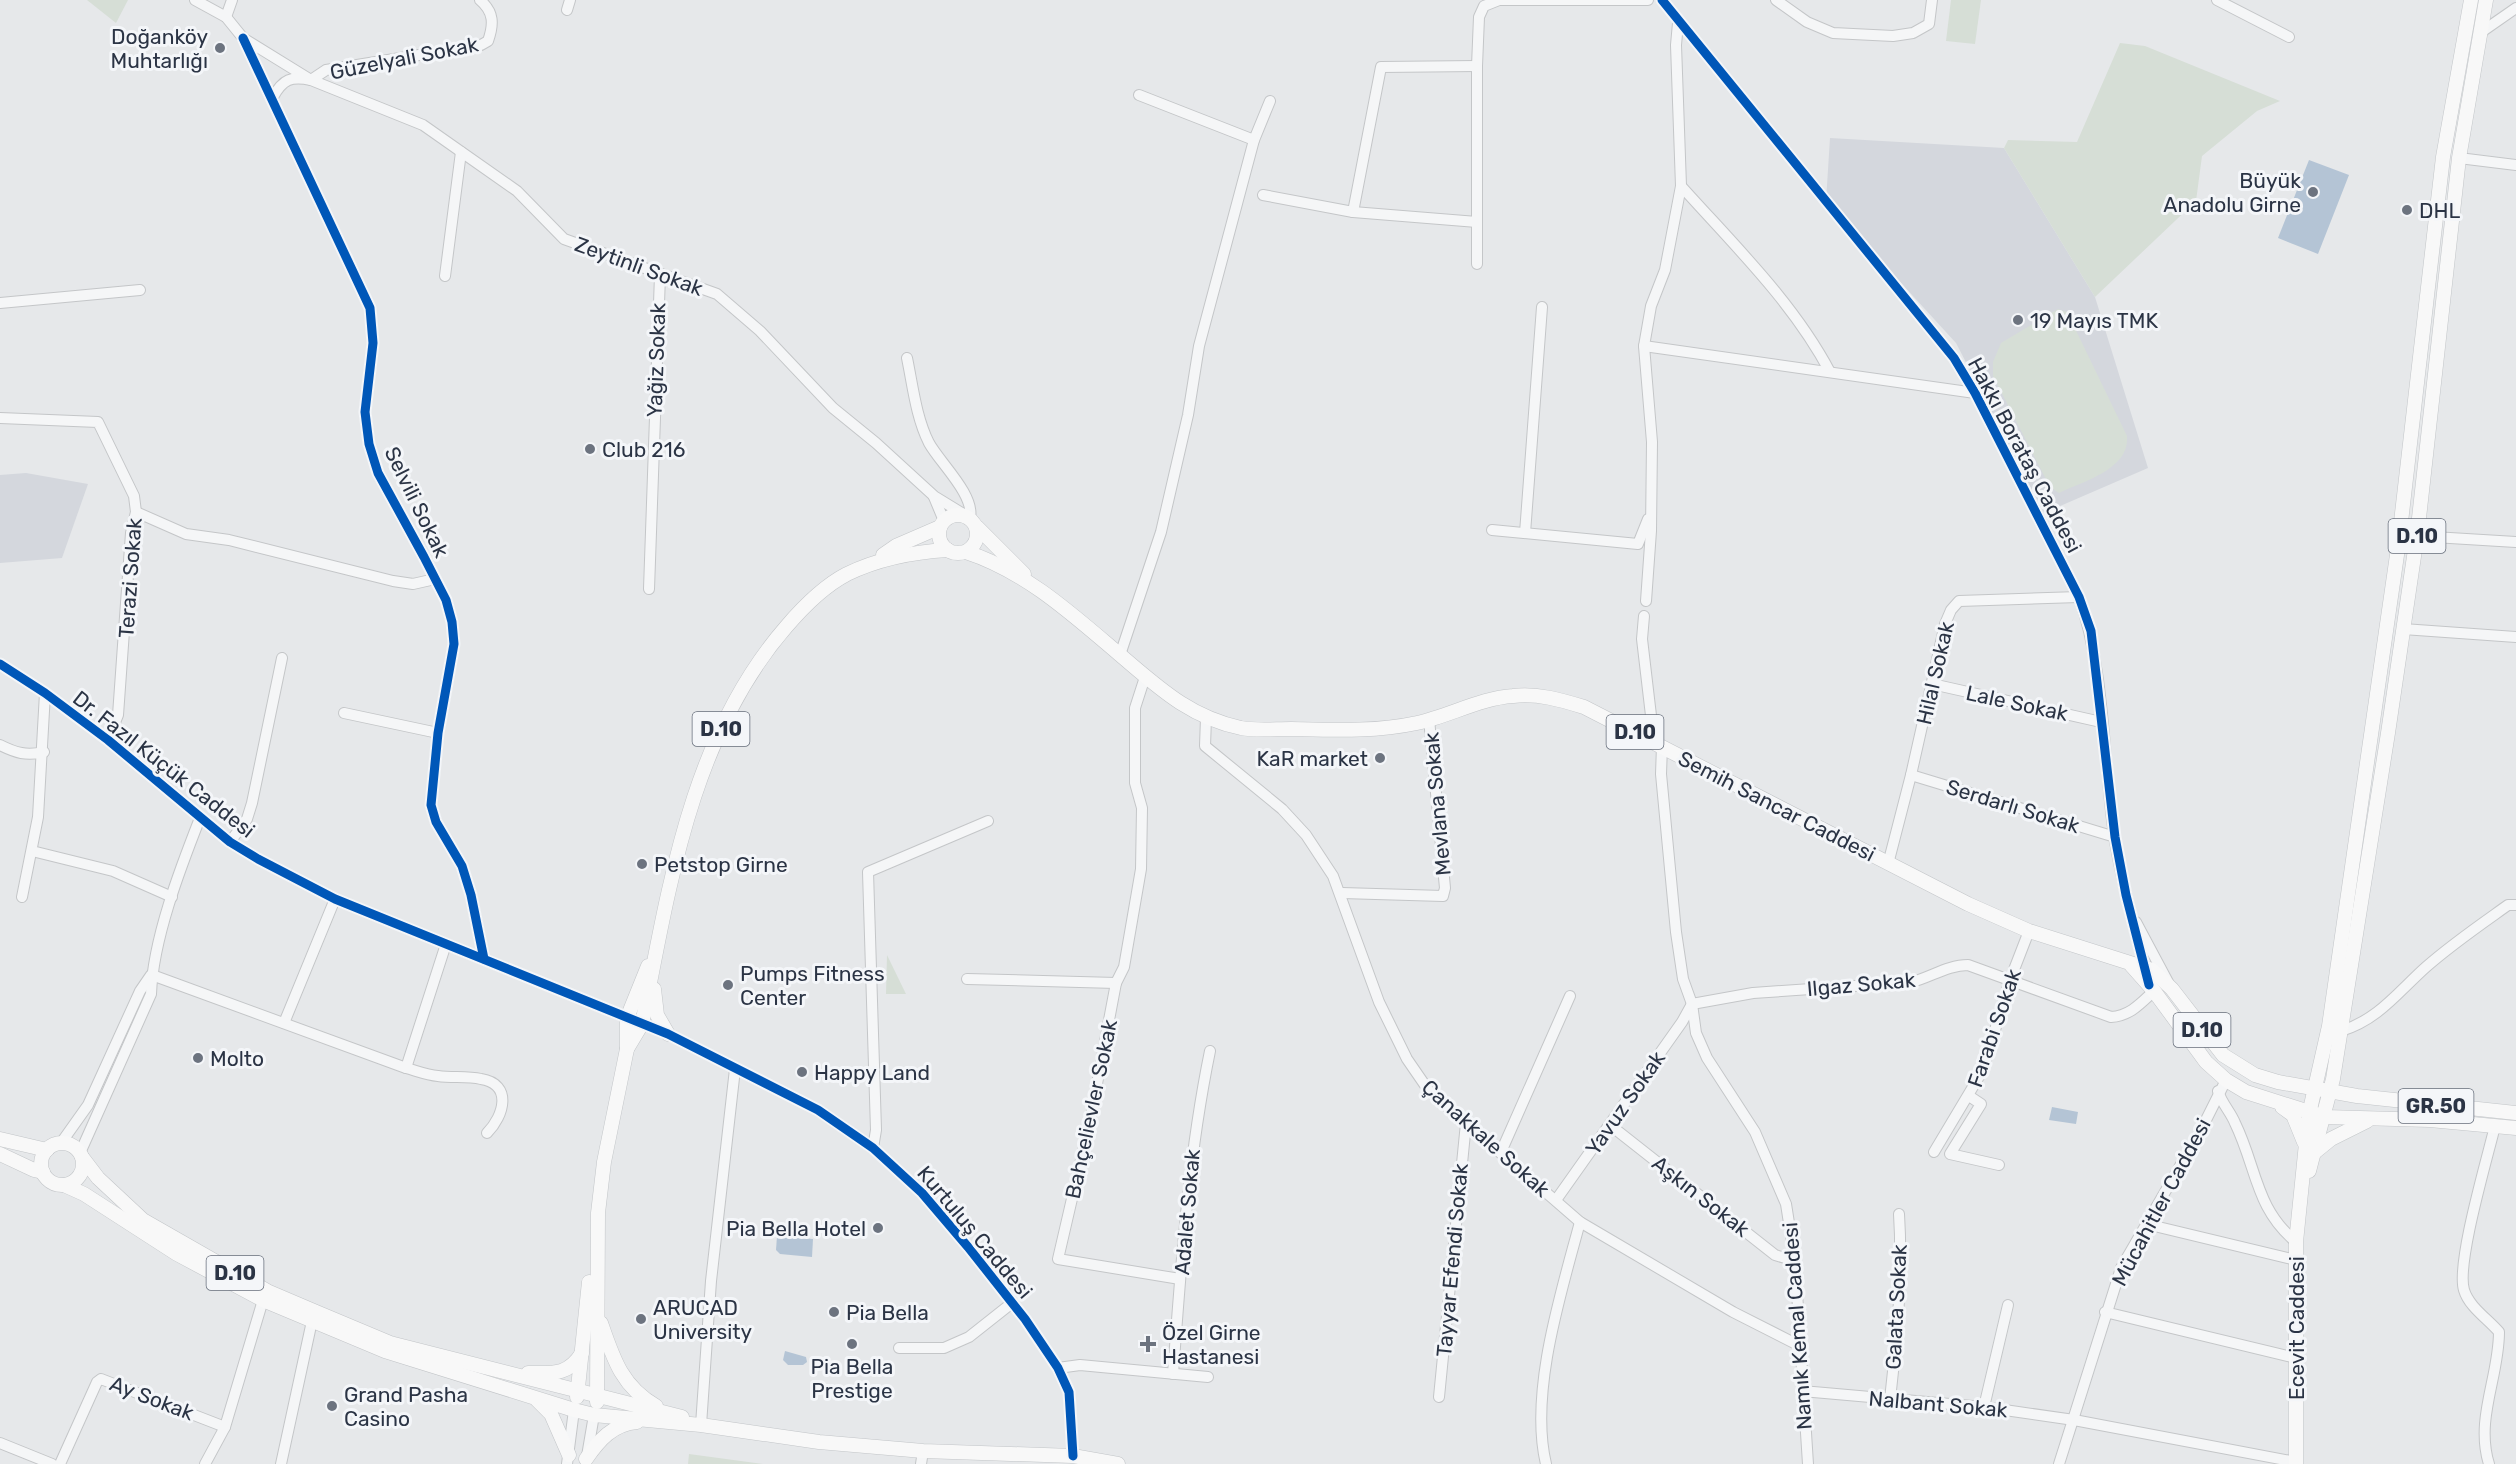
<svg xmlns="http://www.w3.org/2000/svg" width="2516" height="1464" font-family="Rubik,sans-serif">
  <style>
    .built { fill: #d4d7dd }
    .green { fill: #d6ded6 }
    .water { fill: #b4c4d5 }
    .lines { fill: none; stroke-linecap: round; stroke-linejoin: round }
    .minor-casing { stroke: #c4c6c8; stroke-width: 12 }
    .major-casing { stroke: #c2c5c8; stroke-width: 15 }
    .minor { stroke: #f5f6f7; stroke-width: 10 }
    .major { stroke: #f8f8f8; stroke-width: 14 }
    .cycleway-casing { stroke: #f4f6f9; stroke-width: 13 }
    .cycleway { stroke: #0057b8; stroke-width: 9 }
    .poi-dot { fill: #6c737f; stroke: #f4f6f9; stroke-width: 2 }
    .labels { text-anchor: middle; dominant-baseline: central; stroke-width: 6; stroke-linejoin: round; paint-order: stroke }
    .shield { fill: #f4f6f9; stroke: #676e7b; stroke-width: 1.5 }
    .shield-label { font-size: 20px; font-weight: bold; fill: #2b3445 }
    .poi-label { font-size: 21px; fill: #2b3445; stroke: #f4f6f9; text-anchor: start }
    .street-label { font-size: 21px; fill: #2b3445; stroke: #f4f6f9 }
  </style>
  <rect width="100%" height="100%" fill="#e6e8ea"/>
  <!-- built -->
  <g class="built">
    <polygon points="1830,138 2004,148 2095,297 2148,468 2044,513 1956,343 1826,201"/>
    <polygon points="26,473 88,484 62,558 0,563 0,475"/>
  </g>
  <!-- green -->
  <g class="green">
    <polygon points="87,0 128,0 116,23"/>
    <polygon points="1951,0 1981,0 1975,44 1946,41"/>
    <polygon points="2120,43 2145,46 2280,101 2257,111 2202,156 2196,201 2095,297 2004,148 2008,140 2077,142"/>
    <path d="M2058,309L2067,312L2127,436C2130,469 2084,481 2059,493L2050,487L1993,376V362L2001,343Z"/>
    <polygon points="887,955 906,994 886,994"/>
    <polygon points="689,1454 763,1464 688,1464"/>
  </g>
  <!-- water -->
  <g class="water">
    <polygon points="2309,160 2349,175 2318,254 2278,238"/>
    <polygon points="2052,1107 2078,1112 2076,1124 2049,1120"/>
    <polygon points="777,1236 813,1239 812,1257 780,1254 776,1250"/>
    <polygon points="785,1351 806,1357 807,1362 803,1365 788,1365 783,1360"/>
  </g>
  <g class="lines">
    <defs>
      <g id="minor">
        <polyline points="195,0 226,17 243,38 311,80 423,125 517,191 564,239 717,294 760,331 833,408 876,443 934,496 965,515"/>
        <path d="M1662,0L1954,358L1975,393L2079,597C2105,670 2103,758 2114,835C2121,882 2135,928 2146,974"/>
        <polyline points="1776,0 1807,22 1833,33 1893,36 1913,33 1929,24 1932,0"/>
        <polyline points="2217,0 2289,37"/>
        <polyline points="567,10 570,0"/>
        <polyline points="226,17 232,0"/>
        <polyline points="2480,33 2516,8"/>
        <polyline points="243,38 370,308 373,343 365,412 369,444 378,473 424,557 446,600 452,622 454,644 438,733 431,805 436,822 462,866 471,895 484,959"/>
        <polyline points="1139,95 1254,140"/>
        <path d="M273,97C283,79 291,76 311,80L326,70L481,45L488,41C494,24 494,12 480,0"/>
        <polyline points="2459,158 2516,165"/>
        <path d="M1681,186C1733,244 1793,302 1830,372"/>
        <polyline points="1263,195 1353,212 1477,222"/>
        <polyline points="1353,212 1381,67 1477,66"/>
        <polyline points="1477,264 1477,66 1479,17 1484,6 1499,0 1648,0"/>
        <polyline points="445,276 461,152"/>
        <polyline points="0,303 140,290"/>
        <polyline points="1644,346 1975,393"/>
        <path d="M907,358C913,387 916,417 929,443C940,463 975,495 970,518"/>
        <polyline points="0,418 98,422 134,496 136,512 131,533 118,715 108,740"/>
        <polyline points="934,497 944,521"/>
        <polyline points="136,512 186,534 229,540 393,581 413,584 435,579"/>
        <polyline points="1492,530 1638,544 1648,519"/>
        <polyline points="1525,533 1542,307"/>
        <polyline points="2417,536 2516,542"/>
        <polyline points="649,589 660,275"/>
        <polyline points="1646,601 1651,531 1652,442 1644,346 1651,306 1665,270 1681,186 1676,45 1678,23"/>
        <polyline points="1644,616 1642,639 1654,741"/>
        <polyline points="2403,629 2516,637"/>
        <polyline points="1120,655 1161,532 1188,415 1199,346 1254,140 1270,101"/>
        <polyline points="0,664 45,693 108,740 230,842 258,859 335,899 668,1034 818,1110 873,1148 922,1193 968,1247 1025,1319 1058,1368 1069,1392 1073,1456"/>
        <polyline points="1145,677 1135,708 1135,783 1142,808 1141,869 1124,967 1116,983 1090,1121 1058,1259 1180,1279"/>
        <polyline points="1932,684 2101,722"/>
        <polyline points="344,713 438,733"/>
        <polyline points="1206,718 1205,746 1282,809 1306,835 1333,876 1379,1002 1407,1059 1429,1091 1580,1222 1733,1312 1800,1346"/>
        <path d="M0,745C16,753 26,756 44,752"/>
        <polyline points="1662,746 1661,774 1676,932 1683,979 1692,1004 1696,1033 1707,1058 1755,1132 1786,1204 1795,1261 1808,1464"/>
        <polyline points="1911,775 2115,837"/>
        <polyline points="230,842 247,819 252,803 282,658"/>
        <polyline points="32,851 113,871 172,897"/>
        <polyline points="1888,864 1911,775 1945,624 1951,610 1959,601 2079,597"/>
        <polyline points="1342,893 1443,896 1445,888 1429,719"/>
        <polyline points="22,897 38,817 45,693"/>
        <polyline points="2136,922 2168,982"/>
        <path d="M152,975L406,1068C417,1071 427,1075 438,1076C452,1078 467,1076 481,1079C513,1084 504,1116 487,1133"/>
        <polyline points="967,979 1116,983"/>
        <polyline points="284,1023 335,899"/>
        <path d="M2341,1031C2378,1020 2398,992 2426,967C2452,944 2480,925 2508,905H2516"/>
        <polyline points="406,1068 446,944"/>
        <path d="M2218,1091C2222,1104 2230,1111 2235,1123C2257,1168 2255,1208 2296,1242"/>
        <polyline points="1969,1096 1981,1104 1950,1154 1999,1165"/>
        <polyline points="1610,1125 1775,1255 1795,1261"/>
        <polyline points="61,1143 88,1105 140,991 151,975"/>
        <polyline points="873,1148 876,1130 868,872 988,821"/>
        <polyline points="1501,1152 1570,996"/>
        <polyline points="1934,1152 1983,1070 2010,980 2029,931"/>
        <path d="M80,1153L151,994C153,939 180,869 200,818"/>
        <path d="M1556,1200L1682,1022L1692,1004L1753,993L1912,982C1931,977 1948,965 1968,965L2111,1017C2130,1016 2141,1003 2154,991"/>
        <polyline points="2146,1224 2296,1260"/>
        <polyline points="2105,1312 2296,1358"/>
        <polyline points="899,1348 944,1348 969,1337 1012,1303"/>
        <polyline points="1058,1368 1080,1365 1208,1377"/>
        <path d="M1173,1374C1181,1265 1188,1158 1210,1051"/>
        <polyline points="1802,1391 1984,1407 2074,1420 2296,1462"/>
        <polyline points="1439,1397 1466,1123"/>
        <path d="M1890,1399C1897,1337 1903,1277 1899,1214"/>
        <polyline points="1984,1407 2008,1305"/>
        <polyline points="701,1425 711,1281 735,1069"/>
        <polyline points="0,1443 52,1464"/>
        <polyline points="587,1456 594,1415"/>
        <polyline points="60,1464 97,1382 101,1379 225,1427"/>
        <polyline points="205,1464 225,1427 263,1300"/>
        <polyline points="281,1464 312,1321"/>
        <polyline points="567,1464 574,1410"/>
        <polyline points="921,1464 923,1451"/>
        <path d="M1546,1464C1529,1393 1561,1293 1580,1222"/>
        <polyline points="2059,1464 2121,1268 2202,1128 2226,1080"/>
        <path d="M2489,1464C2475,1419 2499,1377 2499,1332C2488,1319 2469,1307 2464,1290C2456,1264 2487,1159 2495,1126"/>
      </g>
      <g id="major">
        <circle cx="958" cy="534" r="19"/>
        <polyline points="977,527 1024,574"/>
        <path d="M966,552C1025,571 1072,614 1119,654C1158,687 1189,717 1241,728C1257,731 1275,729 1291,729C1334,730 1375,732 1417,723C1449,716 1481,698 1513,696C1538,693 1561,700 1584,707L1968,904L2029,931L2152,970L2172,989L2223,1055L2255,1075L2278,1082L2357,1096L2516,1113"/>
        <polyline points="883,555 896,546 940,527"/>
        <polyline points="2131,965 2154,991 2206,1062 2226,1080 2246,1092 2325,1117 2430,1120 2516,1128"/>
        <polyline points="654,989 657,1015 668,1034"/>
        <path d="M627,1049L642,1024C669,887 691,736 786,627C803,607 824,586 847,574C880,558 912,552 948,550"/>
        <polyline points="2282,1107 2293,1115 2304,1142"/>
        <polyline points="0,1139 47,1150"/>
        <circle cx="62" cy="1164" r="21"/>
        <polyline points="2315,1152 2331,1139 2367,1121"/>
        <polyline points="0,1154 34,1170 43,1172"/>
        <polyline points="82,1157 98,1178 143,1220 269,1292 316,1312 390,1343 682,1417"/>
        <polyline points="2309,1171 2333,1079 2388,733 2417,536 2459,158 2486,0"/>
        <polyline points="64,1185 84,1194 177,1254 263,1300 385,1351 574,1410 594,1415 701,1425 819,1442 923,1451 1073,1456 1118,1464"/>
        <path d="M601,1323C613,1358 622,1387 656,1406"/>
        <path d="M528,1373C552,1373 568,1376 582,1353"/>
        <polyline points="577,1397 589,1282"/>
        <polyline points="537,1400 551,1414 569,1455"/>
        <polyline points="597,1402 598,1213 604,1162 627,1049 627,1018 648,966"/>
        <path d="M586,1459C599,1440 613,1424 637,1422"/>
        <polyline points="2296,1464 2296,1242 2309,1114 2329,1026 2398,548 2443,157 2471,0"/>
      </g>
    </defs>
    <!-- minor casing -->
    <use href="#minor" class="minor-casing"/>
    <!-- major casing -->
    <use href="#major" class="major-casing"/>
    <!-- minor -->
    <use href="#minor" class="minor"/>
    <!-- major -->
    <use href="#major" class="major"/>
    <defs>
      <g id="cycleway">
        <polyline points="1662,0 1954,358 1975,393 2079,597 2091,631 2115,837 2126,895 2149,985"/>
        <polyline points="243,38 370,308 373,343 365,412 369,444 378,473 424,557 446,600 452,622 454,644 438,733 431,805 436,822 462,866 471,895 484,959"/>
        <polyline points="0,664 45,693 108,740 230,842 258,859 335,899 668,1034 818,1110 873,1148 922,1193 968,1247 1025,1319 1058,1368 1069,1392 1073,1456"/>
      </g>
    </defs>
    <!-- cycleway casing -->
    <use href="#cycleway" class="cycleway-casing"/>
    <!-- cycleway -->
    <use href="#cycleway" class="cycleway"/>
  </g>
  <!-- markers -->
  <g class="poi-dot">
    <circle cx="220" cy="48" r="6"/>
    <circle cx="2313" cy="192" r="6"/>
    <circle cx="2407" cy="210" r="6"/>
    <circle cx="2018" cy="320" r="6"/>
    <circle cx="590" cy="449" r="6"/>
    <circle cx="1380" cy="758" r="6"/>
    <circle cx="642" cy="864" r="6"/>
    <circle cx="728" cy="985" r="6"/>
    <circle cx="198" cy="1058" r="6"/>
    <circle cx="802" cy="1072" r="6"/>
    <circle cx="878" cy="1228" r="6"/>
    <circle cx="834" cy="1312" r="6"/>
    <circle cx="641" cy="1319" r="6"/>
    <circle cx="852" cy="1344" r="6"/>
    <path d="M1145 1335h6v6h6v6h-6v6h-6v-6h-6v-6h6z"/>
    <circle cx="332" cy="1406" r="6"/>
  </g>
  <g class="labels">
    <!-- shield labels -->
    <g class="shield">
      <rect x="2388.5" y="519" width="57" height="34" rx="4.5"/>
      <rect x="692.5" y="712" width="57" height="34" rx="4.5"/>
      <rect x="1606.5" y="715" width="57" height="34" rx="4.5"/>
      <rect x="2173.5" y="1013" width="57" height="34" rx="4.5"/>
      <rect x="2398.5" y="1089" width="75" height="34" rx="4.5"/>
      <rect x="206.5" y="1256" width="57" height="34" rx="4.5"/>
    </g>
    <g class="shield-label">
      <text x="2417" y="536">D.10</text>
      <text x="721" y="729">D.10</text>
      <text x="1635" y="732">D.10</text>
      <text x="2202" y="1030">D.10</text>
      <text x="2436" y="1106">GR.50</text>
      <text x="235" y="1273">D.10</text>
    </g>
    <!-- poi labels -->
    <g class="poi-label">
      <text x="208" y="36" text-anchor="end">Doğanköy<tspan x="208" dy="24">Muhtarlığı</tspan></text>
      <text x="2301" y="180" text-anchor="end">Büyük<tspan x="2301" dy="24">Anadolu Girne</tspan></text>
      <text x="2419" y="210">DHL</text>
      <text x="2030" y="320">19 Mayıs TMK</text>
      <text x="602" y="449">Club 216</text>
      <text x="1368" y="758" text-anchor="end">KaR market</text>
      <text x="654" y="864">Petstop Girne</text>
      <text x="740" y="973">Pumps Fitness<tspan x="740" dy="24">Center</tspan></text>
      <text x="210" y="1058">Molto</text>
      <text x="814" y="1072">Happy Land</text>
      <text x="866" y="1228" text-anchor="end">Pia Bella Hotel</text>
      <text x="653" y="1307">ARUCAD<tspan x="653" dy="24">University</tspan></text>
      <text x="846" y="1312">Pia Bella</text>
      <text x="1162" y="1332">Özel Girne<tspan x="1162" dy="24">Hastanesi</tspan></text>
      <text x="852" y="1366" text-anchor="middle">Pia Bella<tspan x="852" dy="24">Prestige</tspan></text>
      <text x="344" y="1394">Grand Pasha<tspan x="344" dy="24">Casino</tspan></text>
    </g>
    <!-- street labels -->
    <g class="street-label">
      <text transform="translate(404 58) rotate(-11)">Güzelyali Sokak</text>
      <text transform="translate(639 266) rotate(20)">Zeytinli Sokak</text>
      <text transform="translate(656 360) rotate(-88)">Yağiz Sokak</text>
      <text transform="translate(2025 455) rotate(62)">Hakkı Borataş Caddesi</text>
      <text transform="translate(417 502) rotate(64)">Selvili Sokak</text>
      <text transform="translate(130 578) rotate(-86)">Terazi Sokak</text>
      <text transform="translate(1935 673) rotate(-77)">Hilal Sokak</text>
      <text transform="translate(2017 703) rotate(12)">Lale Sokak</text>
      <text transform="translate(164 764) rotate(38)">Dr. Fazıl Küçük Caddesi</text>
      <text transform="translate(1437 804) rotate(-95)">Mevlana Sokak</text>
      <text transform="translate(1777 806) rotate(27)">Semih Sancar Caddesi</text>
      <text transform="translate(2013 806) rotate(17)">Serdarlı Sokak</text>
      <text transform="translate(1861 984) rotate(-5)">Ilgaz Sokak</text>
      <text transform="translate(1994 1028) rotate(-71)">Farabi Sokak</text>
      <text transform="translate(1625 1103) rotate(-55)">Yavuz Sokak</text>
      <text transform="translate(1091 1109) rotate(-78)">Bahçelievler Sokak</text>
      <text transform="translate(1486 1138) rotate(42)">Çanakkale Sokak</text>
      <text transform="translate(1701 1196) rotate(38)">Aşkın Sokak</text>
      <text transform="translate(2161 1202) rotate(-62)">Mücahitler Caddesi</text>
      <text transform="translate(1187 1212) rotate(-85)">Adalet Sokak</text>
      <text transform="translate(975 1232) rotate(50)">Kurtuluş Caddesi</text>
      <text transform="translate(1452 1260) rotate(-85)">Tayyar Efendi Sokak</text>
      <text transform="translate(1896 1307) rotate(-87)">Galata Sokak</text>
      <text transform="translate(1797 1326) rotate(-94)">Namık Kemal Caddesi</text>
      <text transform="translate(2296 1328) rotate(-90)">Ecevit Caddesi</text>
      <text transform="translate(152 1398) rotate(21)">Ay Sokak</text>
      <text transform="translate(1938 1404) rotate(5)">Nalbant Sokak</text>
    </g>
  </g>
</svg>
